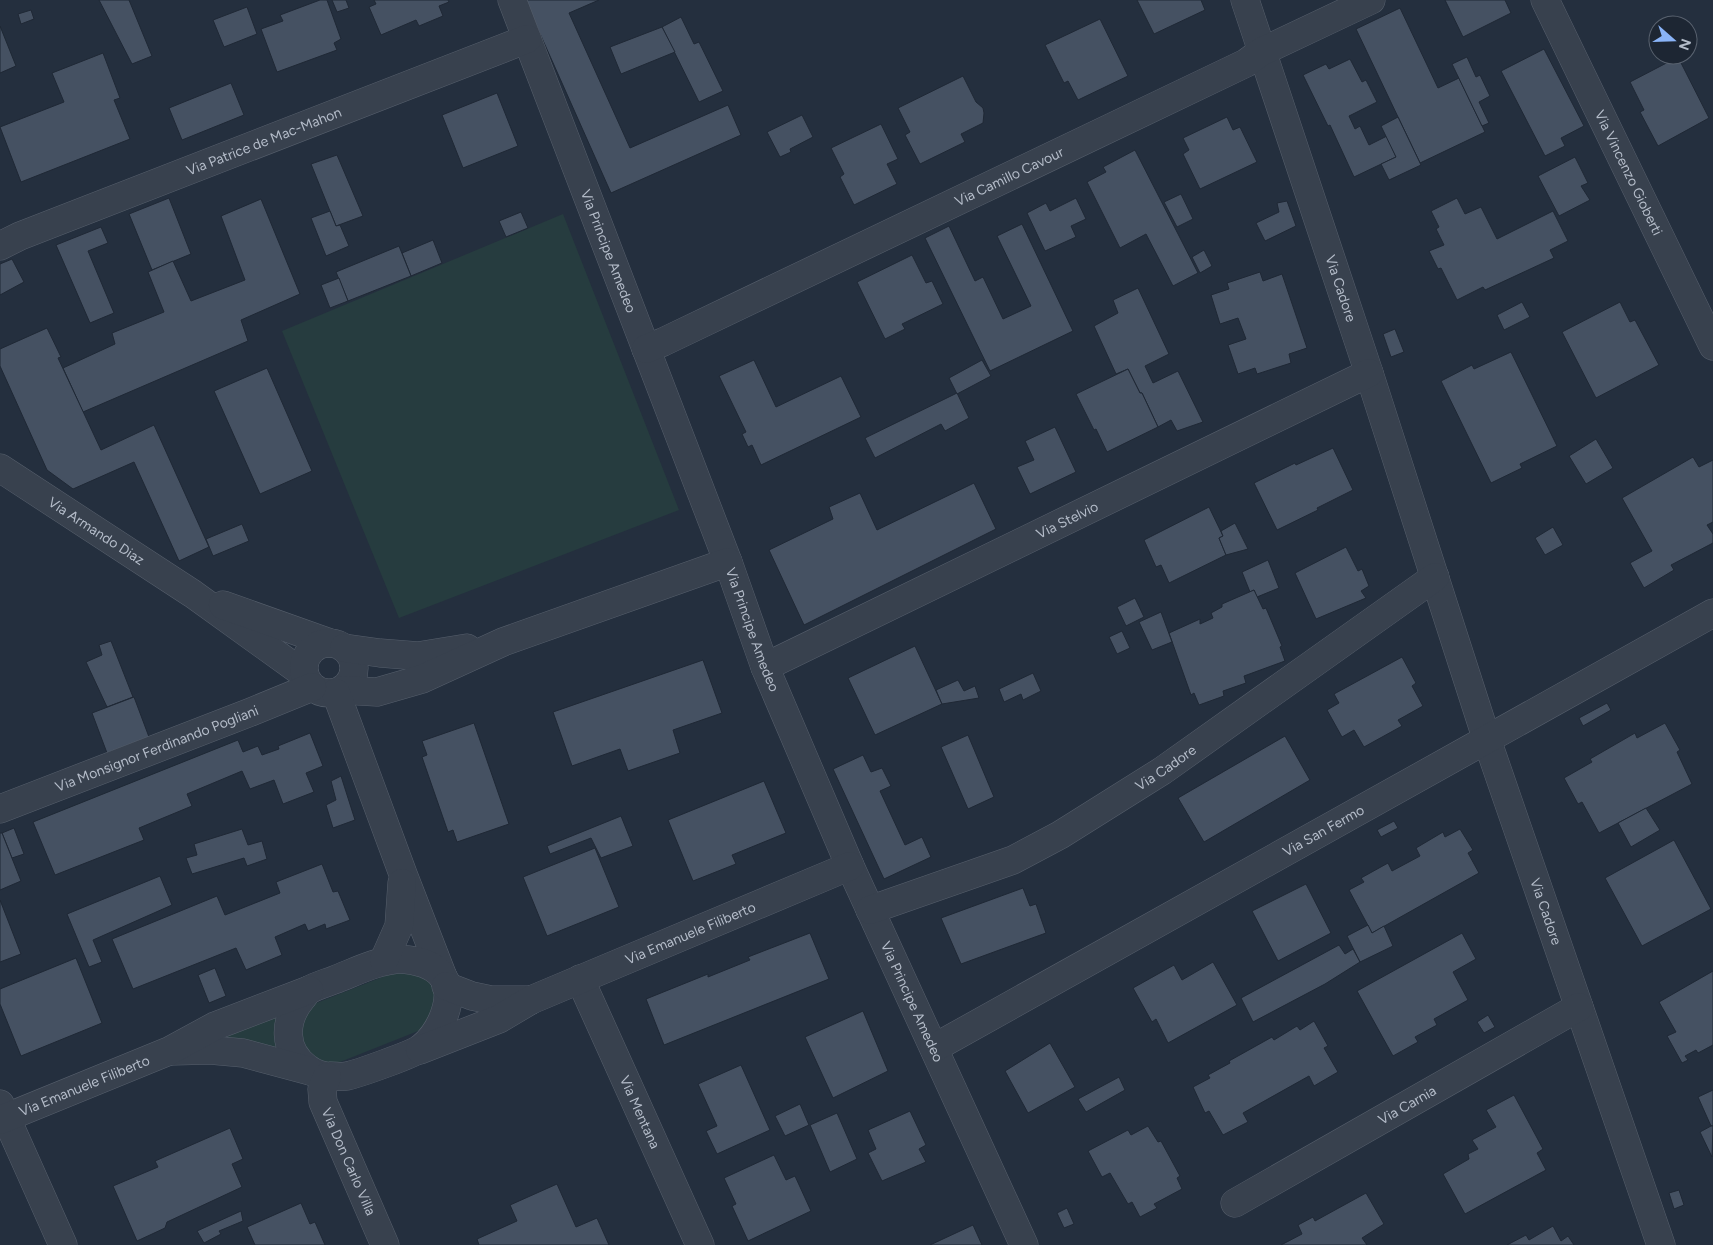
<svg xmlns="http://www.w3.org/2000/svg" width="1713" height="1245" font-family="Figtree,sans-serif">
  <style>
    .green { fill: #263c3f }
    .building { fill: #455162; stroke: #1f2835 }
    .lines { fill: none; stroke-linecap: round; stroke-linejoin: round }
    .minor-casing { stroke: #565f6c; stroke-width: 29 }
    .minor { stroke: #38414e; stroke-width: 28 }
    .labels { text-anchor: middle; dominant-baseline: central; stroke-width: 4; stroke-linejoin: round; paint-order: stroke }
    .street-label { font-size: 14px; fill: #b4bcc9; stroke: #1d2633 }
  </style>
  <rect width="100%" height="100%" fill="#242f3e"/>
  <!-- green -->
  <g class="green">
    <polygon points="563,214 679,510 399,618 282,331"/>
    <polygon points="407,970 429,979 435,988 437,1000 428,1024 418,1031 335,1064 323,1063 303,1050 299,1025 314,1004 395,972"/>
    <polygon points="287,1005 277,1051 219,1040"/>
  </g>
  <!-- building -->
  <g class="building">
    <polygon points="99,0 129,0 152,56 132,64"/>
    <polygon points="320,0 327,0 341,39 334,43 337,50 277,72 261,29 283,21 280,15"/>
    <polygon points="332,0 346,0 349,8 337,12"/>
    <polygon points="374,0 448,0 449,2 439,6 443,16 419,26 416,20 381,35 369,7 376,4"/>
    <polygon points="525,0 599,0 569,13 630,148 728,105 741,135 611,193"/>
    <polygon points="1137,0 1201,0 1205,10 1154,34"/>
    <polygon points="1445,0 1505,0 1511,13 1463,37"/>
    <polygon points="247,7 257,34 224,47 213,20"/>
    <polygon points="1400,8 1438,88 1459,78 1485,132 1420,163 1356,29"/>
    <polygon points="31,10 34,19 21,24 18,14"/>
    <polygon points="681,17 694,44 699,42 723,91 699,102 662,27"/>
    <polygon points="1100,19 1128,76 1078,100 1068,81 1064,83 1045,45"/>
    <polygon points="0,26 16,66 0,73"/>
    <polygon points="662,27 675,52 621,74 610,47"/>
    <polygon points="1544,49 1584,126 1561,138 1565,146 1545,156 1501,71"/>
    <polygon points="103,53 120,98 114,100 130,139 21,182 0,127 64,102 52,73"/>
    <polygon points="1467,57 1476,77 1480,75 1490,96 1479,102 1489,123 1482,126 1452,64"/>
    <polygon points="1678,57 1709,118 1658,146 1640,112 1644,110 1630,82"/>
    <polygon points="1350,59 1362,82 1366,80 1377,102 1349,116 1355,129 1360,126 1369,145 1387,136 1396,157 1354,177 1330,125 1328,126 1303,75 1326,64 1329,69"/>
    <polygon points="963,76 976,102 983,108 984,113 983,123 961,134 965,142 920,164 905,135 910,132 898,108"/>
    <polygon points="231,83 244,115 182,140 169,108"/>
    <polygon points="497,93 518,146 463,168 442,115"/>
    <polygon points="802,115 813,137 790,149 791,152 780,157 767,132"/>
    <polygon points="1227,117 1233,130 1240,127 1257,162 1200,189 1183,154 1189,150 1183,138"/>
    <polygon points="1398,117 1421,165 1389,180 1381,164 1396,157 1381,126"/>
    <polygon points="881,124 898,159 887,164 897,184 854,205 840,177 844,174 831,148"/>
    <polygon points="1135,150 1198,273 1173,286 1146,234 1120,248 1087,182 1106,172 1103,167"/>
    <polygon points="337,155 363,216 336,226 311,164"/>
    <polygon points="1575,157 1588,183 1581,186 1590,200 1559,216 1538,176"/>
    <polygon points="1181,194 1193,219 1177,227 1164,202"/>
    <polygon points="169,198 191,254 152,270 129,214"/>
    <polygon points="1076,198 1086,219 1071,226 1076,237 1045,251 1027,213 1046,203 1050,211"/>
    <polygon points="1457,198 1465,214 1481,207 1497,239 1553,211 1568,241 1550,250 1554,258 1485,290 1483,287 1457,300 1441,268 1438,269 1429,251 1444,245 1436,229 1439,227 1431,211"/>
    <polygon points="261,199 300,294 241,320 248,341 83,412 63,368 115,344 112,333 164,312 148,272 173,261 191,301 245,280 221,216"/>
    <polygon points="1287,201 1296,226 1265,241 1256,223 1279,212 1277,203"/>
    <polygon points="330,211 336,226 340,225 349,246 326,256 311,218"/>
    <polygon points="521,212 528,228 506,237 499,221"/>
    <polygon points="1022,224 1073,331 990,371 925,238 949,226 975,281 983,277 1003,319 1031,306 997,236"/>
    <polygon points="101,227 108,243 88,251 114,313 90,323 56,245"/>
    <polygon points="433,240 442,263 411,276 402,253"/>
    <polygon points="399,246 411,276 348,301 336,272"/>
    <polygon points="1204,250 1212,266 1200,273 1192,257"/>
    <polygon points="912,255 926,283 932,281 943,304 902,324 905,329 885,339 857,282"/>
    <polygon points="12,259 24,282 0,295 0,264"/>
    <polygon points="1260,272 1263,281 1282,274 1307,348 1289,354 1291,363 1257,374 1255,368 1238,374 1228,345 1246,339 1238,318 1220,324 1211,295 1229,289 1227,283"/>
    <polygon points="339,278 348,301 330,308 321,285"/>
    <polygon points="1138,288 1169,354 1145,366 1153,383 1178,371 1203,422 1177,431 1171,420 1158,427 1142,393 1140,393 1128,369 1116,374 1094,326 1118,313 1113,300"/>
    <polygon points="1522,302 1530,317 1504,330 1497,315"/>
    <polygon points="1620,302 1630,322 1635,320 1659,365 1596,398 1562,332"/>
    <polygon points="47,328 61,357 58,358 101,450 154,425 209,547 179,561 134,462 73,489 47,470 0,366 0,349"/>
    <polygon points="1395,329 1404,352 1391,357 1383,334"/>
    <polygon points="1511,352 1557,446 1520,464 1522,468 1491,483 1441,381 1472,365 1474,369"/>
    <polygon points="754,360 776,407 841,376 861,417 761,465 752,445 748,447 742,434 746,432 719,376"/>
    <polygon points="982,360 991,376 957,394 949,378"/>
    <polygon points="267,368 312,471 260,494 214,391"/>
    <polygon points="1128,369 1140,393 1142,393 1158,427 1107,452 1096,429 1094,430 1076,394"/>
    <polygon points="957,393 969,418 945,431 941,424 875,458 865,438"/>
    <polygon points="1055,427 1076,472 1030,494 1017,467 1034,460 1025,441"/>
    <polygon points="1596,439 1613,468 1586,484 1569,456"/>
    <polygon points="1333,448 1353,490 1317,508 1318,510 1277,530 1254,483 1295,463 1296,465"/>
    <polygon points="1693,457 1699,467 1713,460 1713,522 1707,525 1713,534 1713,543 1671,565 1674,570 1644,588 1630,563 1652,551 1622,498"/>
    <polygon points="974,483 996,529 804,625 769,550 833,519 829,507 860,493 877,530"/>
    <polygon points="1209,507 1223,536 1219,538 1226,555 1169,583 1161,565 1156,567 1144,540"/>
    <polygon points="1235,523 1248,549 1226,555 1219,538 1223,536 1221,531"/>
    <polygon points="242,524 249,541 213,556 206,539"/>
    <polygon points="1553,527 1563,545 1545,555 1535,538"/>
    <polygon points="1346,547 1358,571 1362,569 1369,586 1361,591 1366,598 1316,619 1295,573"/>
    <polygon points="1268,560 1279,588 1257,597 1254,590 1250,592 1242,572"/>
    <polygon points="1254,590 1263,609 1266,608 1282,646 1280,647 1285,661 1244,676 1246,683 1223,691 1224,696 1199,705 1194,693 1191,695 1169,633 1200,619 1200,624 1213,618 1211,613 1222,607 1222,604"/>
    <polygon points="1135,598 1144,617 1126,626 1117,607"/>
    <polygon points="1161,612 1172,642 1152,650 1139,622"/>
    <polygon points="1122,631 1130,648 1117,654 1109,637"/>
    <polygon points="111,641 133,697 107,707 86,662 102,655 99,645"/>
    <polygon points="915,646 942,704 875,735 848,678"/>
    <polygon points="1402,657 1416,683 1412,686 1423,706 1398,720 1402,726 1364,747 1354,730 1342,737 1327,710 1339,703 1334,694"/>
    <polygon points="703,660 722,713 673,730 680,753 628,771 620,749 572,766 553,712"/>
    <polygon points="1033,673 1041,691 1023,700 1021,694 1004,702 999,689"/>
    <polygon points="958,680 964,691 975,686 979,698 942,704 936,690"/>
    <polygon points="134,697 149,737 107,753 92,713"/>
    <polygon points="1607,703 1611,710 1583,726 1579,718"/>
    <polygon points="474,723 509,824 457,842 453,830 448,832 422,757 427,755 422,741"/>
    <polygon points="1665,723 1680,750 1677,752 1692,784 1599,833 1582,802 1578,804 1564,778 1592,762 1590,759 1635,733 1637,738"/>
    <polygon points="310,733 323,766 306,773 314,792 283,804 274,780 250,789 242,771 187,794 192,806 139,828 144,840 55,875 33,822 238,740 243,752 258,746 262,755 279,749 278,746"/>
    <polygon points="968,735 994,797 968,809 941,747"/>
    <polygon points="1285,736 1310,780 1204,842 1178,798"/>
    <polygon points="863,755 871,772 882,768 891,786 880,791 905,845 922,837 931,857 884,879 833,769"/>
    <polygon points="341,776 355,820 333,828 326,805 336,800 331,781"/>
    <polygon points="764,781 786,833 732,855 736,864 693,881 668,820"/>
    <polygon points="1646,808 1660,830 1631,847 1618,823"/>
    <polygon points="621,816 633,846 601,858 591,838 550,854 547,846"/>
    <polygon points="1394,821 1398,828 1381,837 1377,830"/>
    <polygon points="14,828 24,854 12,858 2,833"/>
    <polygon points="242,829 248,845 262,841 267,859 247,866 244,858 192,874 186,858 197,855 194,844"/>
    <polygon points="1460,829 1473,850 1468,853 1479,873 1372,933 1349,890 1364,882 1361,878 1388,863 1392,871 1420,856 1416,848 1443,832 1445,837"/>
    <polygon points="0,833 2,833 21,881 0,890"/>
    <polygon points="1674,840 1711,909 1642,946 1605,878"/>
    <polygon points="595,848 619,907 547,936 523,877"/>
    <polygon points="322,864 333,892 338,891 350,920 326,929 325,924 308,931 305,924 275,937 282,955 246,970 236,948 133,989 112,939 217,896 225,915 280,893 276,882"/>
    <polygon points="160,876 172,905 93,940 102,962 89,967 67,914"/>
    <polygon points="1306,884 1331,933 1278,961 1252,911"/>
    <polygon points="1023,888 1030,906 1036,904 1046,933 961,964 941,918"/>
    <polygon points="0,900 21,954 0,962"/>
    <polygon points="1368,925 1372,933 1384,926 1393,946 1360,962 1347,936"/>
    <polygon points="810,933 829,979 664,1045 646,999 708,974 708,977 750,960 748,957"/>
    <polygon points="1462,933 1476,959 1453,972 1468,1000 1434,1019 1437,1025 1415,1037 1418,1042 1393,1056 1357,991"/>
    <polygon points="1339,945 1345,954 1353,949 1360,962 1325,984 1253,1022 1241,998"/>
    <polygon points="76,958 102,1023 21,1056 0,1004 0,989"/>
    <polygon points="1213,962 1237,1005 1168,1043 1156,1019 1152,1022 1133,988 1174,965 1182,980"/>
    <polygon points="215,968 226,996 209,1003 198,975"/>
    <polygon points="1713,971 1713,1045 1698,1053 1696,1050 1685,1056 1688,1060 1682,1063 1667,1036 1676,1032 1659,1002"/>
    <polygon points="863,1011 888,1071 833,1098 805,1037"/>
    <polygon points="1488,1015 1495,1027 1484,1033 1477,1022"/>
    <polygon points="1314,1021 1328,1046 1324,1048 1338,1072 1314,1086 1309,1076 1243,1113 1248,1122 1223,1135 1209,1111 1205,1113 1193,1087 1210,1078 1208,1075 1230,1063 1229,1061 1272,1037 1274,1040 1297,1026 1300,1030"/>
    <polygon points="1050,1043 1075,1087 1028,1113 1005,1071"/>
    <polygon points="741,1065 770,1130 717,1154 706,1131 717,1126 698,1084"/>
    <polygon points="1119,1077 1125,1090 1086,1112 1078,1099"/>
    <polygon points="1713,1090 1713,1126 1711,1126 1698,1097"/>
    <polygon points="1514,1095 1543,1149 1537,1153 1546,1170 1465,1214 1443,1174 1469,1159 1468,1154 1478,1149 1472,1140 1496,1127 1486,1110"/>
    <polygon points="800,1104 809,1125 785,1136 775,1116"/>
    <polygon points="910,1111 926,1145 919,1149 926,1162 882,1181 868,1153 876,1149 868,1130"/>
    <polygon points="837,1113 857,1159 830,1172 810,1125"/>
    <polygon points="1148,1126 1158,1142 1161,1141 1180,1176 1177,1178 1182,1189 1154,1204 1157,1208 1140,1217 1132,1202 1128,1204 1110,1173 1102,1177 1088,1151 1128,1130 1131,1135"/>
    <polygon points="1711,1126 1713,1126 1712,1157 1700,1132"/>
    <polygon points="230,1128 243,1159 232,1164 242,1187 167,1222 165,1228 137,1241 113,1186 158,1167 155,1161"/>
    <polygon points="774,1155 786,1180 795,1176 811,1211 748,1241 732,1206 736,1204 724,1178"/>
    <polygon points="557,1184 576,1227 597,1218 609,1245 479,1245 477,1239 517,1221 510,1205"/>
    <polygon points="1679,1190 1684,1205 1674,1209 1669,1193"/>
    <polygon points="1366,1193 1384,1224 1362,1238 1367,1245 1281,1245 1302,1234 1298,1225 1313,1217 1315,1221"/>
    <polygon points="301,1203 310,1224 315,1222 325,1245 255,1245 247,1227"/>
    <polygon points="1067,1208 1074,1224 1064,1228 1057,1213"/>
    <polygon points="241,1211 243,1221 219,1231 221,1234 204,1243 197,1231"/>
    <polygon points="973,1225 982,1245 930,1245"/>
    <polygon points="1553,1226 1561,1241 1568,1236 1574,1245 1507,1245 1526,1235 1529,1240"/>
  </g>
  <g class="lines">
    <defs>
      <g id="minor">
        <path id="s1" d="M512,0L728,562L765,667L850,866L1024,1245"/>
        <path id="s2" d="M1245,0L1369,373L1487,740L1661,1245"/>
        <path id="s3" d="M1545,0L1713,346"/>
        <path id="s4" d="M0,246L20,236L527,39"/>
        <path id="s5" d="M646,349L663,342L1246,63L1261,52L1371,0"/>
        <path id="s6" d="M0,468L193,594L304,674"/>
        <polyline points="223,605 330,643"/>
        <circle cx="329" cy="668" r="25"/>
        <polyline points="344,648 380,653 418,656 467,648"/>
        <path id="s7" d="M765,667L1369,373"/>
        <polyline points="342,690 377,692 422,679 503,642 728,562"/>
        <polyline points="336,693 403,874 443,977"/>
        <path id="s8" d="M0,809L251,712L312,687"/>
        <path id="s9" d="M870,910L1013,860L1060,835L1162,771L1435,577"/>
        <path d="M399,959C415,960 433,963 443,977C457,998 439,1035 421,1048C414,1054 357,1074 347,1076C342,1077 336,1076 331,1076C323,1077 313,1073 307,1068C283,1050 283,1021 302,998C304,996 306,992 309,990C316,986 326,983 334,980C355,972 376,961 399,959Z"/>
        <polyline points="384,960 399,926 402,883"/>
        <path id="s10" d="M580,979L700,1245"/>
        <polyline points="446,986 472,996 491,1000 531,1000"/>
        <path id="s11" d="M934,1048L1713,613"/>
        <path id="s12" d="M420,1050L499,1019L531,1000L850,866"/>
        <polyline points="173,1051 210,1050 243,1053 310,1071"/>
        <path id="s13" d="M327,1077L322,1089L323,1102L385,1245"/>
        <polyline points="0,1104 63,1245"/>
        <path id="s14" d="M0,1120L169,1051L215,1026L309,990"/>
        <path id="s15" d="M1235,1203L1579,1007"/>
      </g>
    </defs>
    <!-- minor casing -->
    <use href="#minor" class="minor-casing"/>
    <!-- minor -->
    <use href="#minor" class="minor"/>
  </g>
  <g class="labels">
    <!-- street labels -->
    <g class="street-label">
      <text stroke="none"><textPath href="#s4" startOffset="284">Via Patrice de Mac-Mahon</textPath></text>
      <text stroke="none"><textPath href="#s3" startOffset="192">Via Vincenzo Gioberti</textPath></text>
      <text stroke="none"><textPath href="#s5" startOffset="402">Via Camillo Cavour</textPath></text>
      <text stroke="none"><textPath href="#s1" startOffset="269">Via Principe Amedeo</textPath></text>
      <text stroke="none"><textPath href="#s2" startOffset="304">Via Cadore</textPath></text>
      <text stroke="none"><textPath href="#s7" startOffset="336">Via Stelvio</textPath></text>
      <text stroke="none"><textPath href="#s6" startOffset="115">Via Armando Diaz</textPath></text>
      <text stroke="none"><textPath href="#s1" startOffset="674">Via Principe Amedeo</textPath></text>
      <text stroke="none"><textPath href="#s8" startOffset="168">Via Monsignor Ferdinando Pogliani</textPath></text>
      <text stroke="none"><textPath href="#s9" startOffset="330">Via Cadore</textPath></text>
      <text stroke="none"><textPath href="#s11" startOffset="446">Via San Fermo</textPath></text>
      <text stroke="none"><textPath href="#s2" startOffset="960">Via Cadore</textPath></text>
      <text stroke="none"><textPath href="#s12" startOffset="295">Via Emanuele Filiberto</textPath></text>
      <text stroke="none"><textPath href="#s1" startOffset="1079">Via Principe Amedeo</textPath></text>
      <text stroke="none"><textPath href="#s14" startOffset="91">Via Emanuele Filiberto</textPath></text>
      <text stroke="none"><textPath href="#s15" startOffset="198">Via Carnia</textPath></text>
      <text stroke="none"><textPath href="#s10" startOffset="146">Via Mentana</textPath></text>
      <text stroke="none"><textPath href="#s13" startOffset="91">Via Don Carlo Villa</textPath></text>
    </g>
  </g>
  <!-- north arrow -->
  <g transform="translate(1673 40) rotate(110)"><circle r="24" fill="#1d2633" stroke="#59626f"/>
  <path d="M0-4L9 19L0 12L-9 19Z" fill="#8ab4f8"/>
  <text y="-8" font-size="14" font-weight="bold" text-anchor="middle" fill="#b4bcc9">N</text>
  </g>
</svg>
